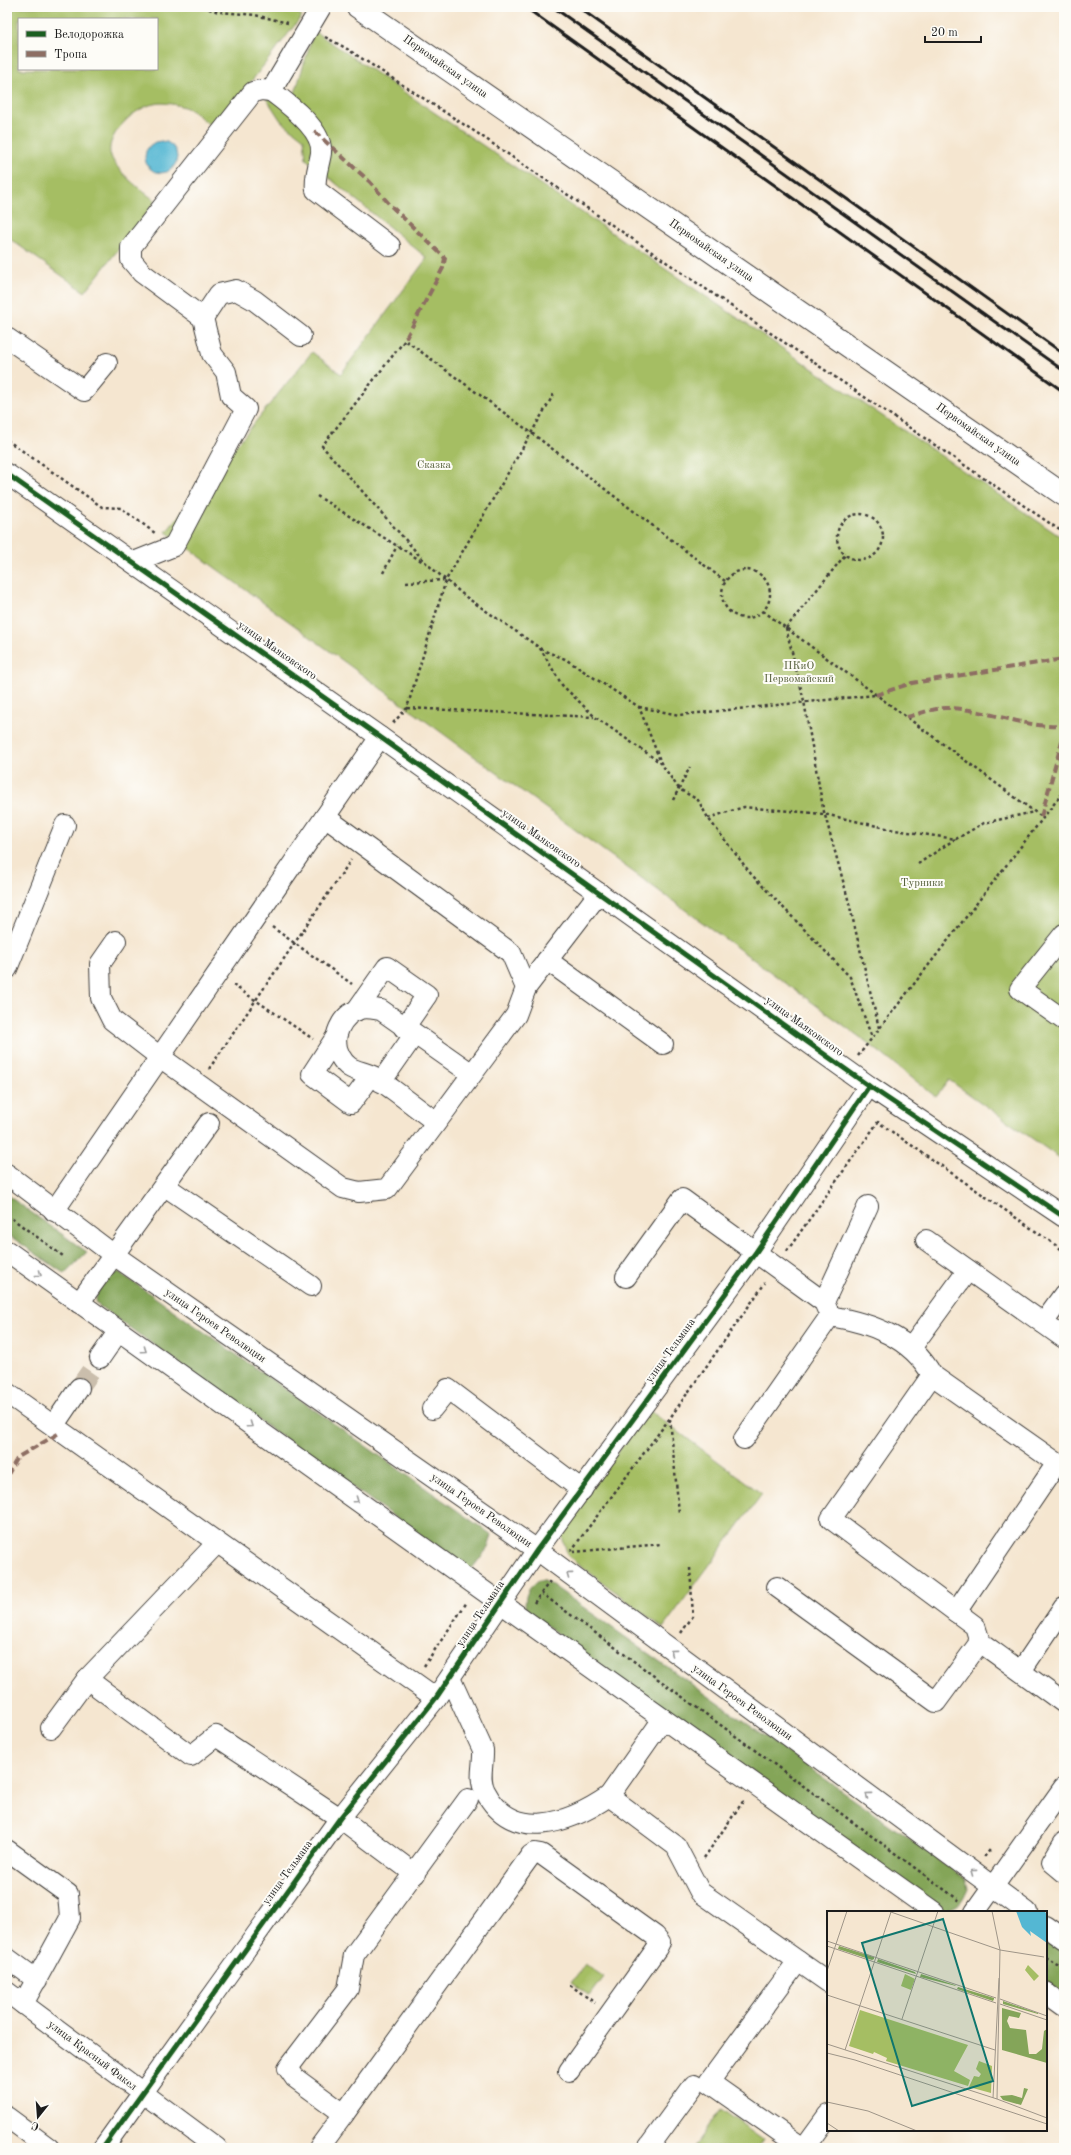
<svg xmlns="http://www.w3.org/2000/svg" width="1071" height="2155" font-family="'Old Standard TT',serif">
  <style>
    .green { fill: #a5be63; stroke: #606d40; fill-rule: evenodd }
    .forest { fill: #84a559; stroke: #50603a }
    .water { fill: #54b7d3; stroke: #386a78 }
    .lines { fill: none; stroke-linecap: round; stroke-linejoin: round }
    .minor-tunnel { stroke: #cabeac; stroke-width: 20; stroke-dasharray: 20 10; stroke-linecap: butt }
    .minor-casing { stroke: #3d3a37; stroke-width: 22 }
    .major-casing { stroke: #3d3a37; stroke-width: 24 }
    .path { stroke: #3d3a37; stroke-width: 2.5; stroke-dasharray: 3 3; stroke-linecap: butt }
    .minor { stroke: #fff; stroke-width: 20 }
    .major { stroke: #fff; stroke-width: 22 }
    .rail { stroke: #1c1c1c; stroke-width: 3 }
    .quiet { stroke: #8d6e63; stroke-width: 4; stroke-dasharray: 8 4; stroke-linecap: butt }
    .cycleway-casing { stroke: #fdfcf7; stroke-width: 8 }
    .cycleway { stroke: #1b5e20; stroke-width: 5 }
    .oneway { stroke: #999 }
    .labels { text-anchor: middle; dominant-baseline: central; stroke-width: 4; stroke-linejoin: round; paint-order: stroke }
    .street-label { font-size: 11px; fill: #1c1c1c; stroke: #fdfcf7 }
    .park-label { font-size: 11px; fill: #535d38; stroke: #fdfcf7 }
    .inset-road { fill: none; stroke: #9e9588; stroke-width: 1 }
    .view { fill: #0f766e; fill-opacity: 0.15; stroke: #0f766e; stroke-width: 2 }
    .inset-edge { fill: none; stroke: #1c1c1c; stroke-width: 2 }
  </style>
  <rect width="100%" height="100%" fill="#fdfcf7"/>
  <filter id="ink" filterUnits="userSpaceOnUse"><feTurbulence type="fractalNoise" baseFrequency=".025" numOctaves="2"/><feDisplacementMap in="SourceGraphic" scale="8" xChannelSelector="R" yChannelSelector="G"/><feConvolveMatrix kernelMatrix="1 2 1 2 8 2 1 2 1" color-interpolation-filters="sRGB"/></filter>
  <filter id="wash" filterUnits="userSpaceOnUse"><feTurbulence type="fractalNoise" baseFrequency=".012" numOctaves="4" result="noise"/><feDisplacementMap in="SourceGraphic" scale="16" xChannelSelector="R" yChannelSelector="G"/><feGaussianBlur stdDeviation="0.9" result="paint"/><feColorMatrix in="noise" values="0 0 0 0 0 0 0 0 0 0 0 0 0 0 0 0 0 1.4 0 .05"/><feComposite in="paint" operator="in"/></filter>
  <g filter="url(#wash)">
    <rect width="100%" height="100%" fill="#f5e6d0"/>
    <!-- green -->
    <g class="green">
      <path d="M14,7H288L302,16L243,92L211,126C203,120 191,108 181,106C174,104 161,102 154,104C136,107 107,133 110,153C114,170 142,191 156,201L85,292L7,237V26ZM19,19H157V69H19Z"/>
      <polygon points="314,31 1064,539 1064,1161 949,1080 936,1097 868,1043 166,532 312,352 341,374 427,258 306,159 304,139 281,121 266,98 291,106"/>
      <polygon points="649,1410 762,1494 663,1628 568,1556 560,1530"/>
      <polygon points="585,1964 604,1977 590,1996 571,1983"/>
      <polygon points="721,2109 763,2139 757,2148 693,2148"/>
    </g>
    <!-- forest -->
    <g class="forest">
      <polygon points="7,1195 87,1252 65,1274 7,1234"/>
      <path d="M119,1272L492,1535L488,1548L470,1571L95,1303C98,1287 103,1277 119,1272Z"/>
      <path d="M539,1580H545L966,1879L968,1889C961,1905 958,1909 941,1911L533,1616L525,1607C525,1594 528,1588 539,1580Z"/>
      <polygon points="1046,1935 1064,1948 1064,2001 1046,1988"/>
    </g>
    <!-- water -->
    <circle class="water" cx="161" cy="157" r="16"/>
  </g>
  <g filter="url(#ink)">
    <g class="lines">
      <!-- minor-tunnel -->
      <polyline class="minor-tunnel" points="79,1388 100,1358"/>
      <defs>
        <g id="minor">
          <path d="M271,91C287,103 324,130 321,153C319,166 314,177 316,190L390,246"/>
          <polyline points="203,318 219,294 236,290 254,300 301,336"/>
          <polyline points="7,338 84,391 107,363"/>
          <polyline points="7,474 380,737 869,1086 1064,1217"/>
          <polyline points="134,562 174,546 246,409 231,396 226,372 212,354 203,318 142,273 131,260 131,247 253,92 261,90 271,91 321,7"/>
          <polyline points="1064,934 1020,989 1064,1020"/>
          <polyline points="116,941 100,964 101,998 112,1020 160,1057 343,1188 359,1192 387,1189 516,1015 526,988 511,953 325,817"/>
          <polyline points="547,960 663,1044"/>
          <polyline points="7,969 65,825"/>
          <polyline points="526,988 599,893"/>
          <polyline points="356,1011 387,967 427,995 404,1028"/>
          <polyline points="336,1037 312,1074 351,1103 371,1076"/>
          <polyline points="381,1082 414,1035"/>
          <path d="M436,1122C421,1111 407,1100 392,1089C386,1085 381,1080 375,1077C360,1069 349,1073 340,1056C330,1038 341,1015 360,1009C367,1007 374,1009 381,1010L472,1074"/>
          <polyline points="7,1174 114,1255 537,1550 1027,1912"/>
          <polyline points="165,1186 311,1286"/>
          <polyline points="54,1211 380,737"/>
          <polyline points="926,1240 1064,1338"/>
          <polyline points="7,1251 934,1912"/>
          <polyline points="626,1277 682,1199 824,1302 830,1316 744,1439"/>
          <polyline points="824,1302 868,1206"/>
          <polyline points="79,1303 209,1123"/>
          <path d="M830,1316C871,1323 911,1337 932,1375L1057,1463L956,1612"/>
          <polyline points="1043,1323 1064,1294"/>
          <polyline points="911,1348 968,1270"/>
          <polyline points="100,1358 118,1332"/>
          <polyline points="932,1375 831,1519 975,1626 980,1642 1064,1703"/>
          <polyline points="7,1393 436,1698"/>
          <polyline points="432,1409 448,1389 582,1490"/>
          <polyline points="54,1425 79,1388"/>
          <polyline points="777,1587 936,1702 980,1642"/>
          <polyline points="1021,1671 1064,1607"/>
          <path d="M450,1678L483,1750C484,1764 478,1778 485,1791C512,1844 570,1823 609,1796"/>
          <polyline points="87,1679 191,1756 216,1736 340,1818 415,1874"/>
          <polyline points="663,1719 609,1796 676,1846 700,1892 798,1961 709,2082 803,2148"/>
          <polyline points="51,1728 87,1679 217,1543"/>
          <polyline points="1064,1842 1052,1862 1064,1872"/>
          <polyline points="7,1850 68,1894 70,1918 23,2004"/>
          <polyline points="975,1912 1064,1787"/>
          <polyline points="1046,1926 1064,1939"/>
          <polyline points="7,1958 37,1980"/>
          <polyline points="798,1961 828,1982"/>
          <polyline points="7,1992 217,2148"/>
          <polyline points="1046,1993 1064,2006"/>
          <polyline points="344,2114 531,1855 535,1853 541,1854 655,1936 660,1942 657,1948 569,2071"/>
          <polyline points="7,2117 49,2148"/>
          <polyline points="103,2148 340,1818 436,1698 537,1550 756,1252 869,1086"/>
          <polyline points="319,2148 344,2114 295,2078 288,2068 348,1989 354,1955 468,1799"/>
          <polyline points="648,2148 694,2085"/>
          <polyline points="804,2148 828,2115"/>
        </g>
        <polyline id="major" points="358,7 1064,495"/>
      </defs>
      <!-- minor casing -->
      <use href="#minor" class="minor-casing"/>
      <!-- major casing -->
      <use href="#major" class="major-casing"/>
      <!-- path -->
      <g class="path">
        <polyline points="203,7 219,12 255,15 288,23"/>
        <polyline points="325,37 344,47 477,133 1064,533"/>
        <polyline points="7,440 102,507 121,508 155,533"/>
        <polyline points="317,496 423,562"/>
        <circle cx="860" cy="537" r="23"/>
        <circle cx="746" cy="594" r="24"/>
        <polyline points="383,573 397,546"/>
        <polyline points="725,581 533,434 405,340 322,446 427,564 466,597 540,648 562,685 595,717 661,763 679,789 698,800 708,818 751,874 850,977 872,1038"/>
        <polyline points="406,582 446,580"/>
        <polyline points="763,611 1043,818"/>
        <polyline points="786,628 804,701 823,808 848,899 879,1028"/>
        <polyline points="786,628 845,555"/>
        <polyline points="540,649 565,659 639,707 661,763"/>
        <polyline points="639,707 679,715 875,695"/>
        <polyline points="407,708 594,717"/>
        <polyline points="393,723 407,708 446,580 555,392"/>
        <polyline points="673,800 690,767"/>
        <polyline points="708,818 744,807 824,814 895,830 956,839 984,823 1034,812"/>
        <polyline points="918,864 955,839"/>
        <polyline points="272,927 352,984"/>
        <polyline points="233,985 313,1039"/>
        <polyline points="858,1056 1064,791"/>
        <polyline points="209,1069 351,860"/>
        <polyline points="7,1215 63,1256"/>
        <polyline points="787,1251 878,1122 1064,1251"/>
        <polyline points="670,1419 679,1513"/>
        <polyline points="571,1551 670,1418 765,1283"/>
        <polyline points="573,1552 661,1544"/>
        <polyline points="541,1593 960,1901"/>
        <polyline points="534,1603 550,1581"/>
        <polyline points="681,1633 693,1616 690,1568"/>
        <polyline points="424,1666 467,1602"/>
        <polyline points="984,1855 985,1856 990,1850"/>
        <polyline points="704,1858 744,1800"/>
        <polyline points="1046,1957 1064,1970"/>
        <polyline points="570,1985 595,2003"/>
      </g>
      <!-- minor -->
      <use href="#minor" class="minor"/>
      <!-- major -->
      <use href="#major" class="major"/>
      <!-- rail -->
      <g class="rail">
        <polyline points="525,7 1064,392"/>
        <polyline points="553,7 1064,371"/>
        <polyline points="578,7 1064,354"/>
      </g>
      <!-- quiet -->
      <g class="quiet">
        <polyline points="314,131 370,182 391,206 445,258 443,268 405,340"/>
        <polyline points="876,695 912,683 1064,659"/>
        <path d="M907,717C919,714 933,708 946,708C986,708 1024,729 1064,726"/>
        <polyline points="1041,817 1064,734"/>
        <polyline points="7,1476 18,1457 61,1432"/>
      </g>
      <defs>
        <g id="cycleway">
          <polyline points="7,474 380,737 869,1086 1064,1217"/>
          <polyline points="103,2148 340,1818 436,1698 537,1550 756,1252 869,1086"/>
        </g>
      </defs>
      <!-- cycleway casing -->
      <use href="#cycleway" class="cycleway-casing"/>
      <!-- cycleway -->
      <use href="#cycleway" class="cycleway"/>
    </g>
    <!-- one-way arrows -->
    <defs><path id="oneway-chevron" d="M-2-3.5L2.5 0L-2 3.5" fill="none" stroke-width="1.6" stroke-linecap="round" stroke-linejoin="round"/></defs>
    <g class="oneway">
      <use href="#oneway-chevron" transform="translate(39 1274) rotate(36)"/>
      <use href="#oneway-chevron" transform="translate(144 1350) rotate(35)"/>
      <use href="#oneway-chevron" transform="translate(250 1425) rotate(35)"/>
      <use href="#oneway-chevron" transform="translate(356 1500) rotate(35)"/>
      <use href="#oneway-chevron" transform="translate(569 1575) rotate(-144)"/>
      <use href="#oneway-chevron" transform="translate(673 1652) rotate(-144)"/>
      <use href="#oneway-chevron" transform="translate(868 1795) rotate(-144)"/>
      <use href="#oneway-chevron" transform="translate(973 1872) rotate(-144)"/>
    </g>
  </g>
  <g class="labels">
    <!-- street labels -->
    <g class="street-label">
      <text transform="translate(445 67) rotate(35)">Первомайская улица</text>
      <text transform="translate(711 251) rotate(35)">Первомайская улица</text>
      <text transform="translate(978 435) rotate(35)">Первомайская улица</text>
      <text transform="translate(277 651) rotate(35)">улица Маяковского</text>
      <text transform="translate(541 839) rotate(35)">улица Маяковского</text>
      <text transform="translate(804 1027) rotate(36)">улица Маяковского</text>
      <text transform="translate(215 1326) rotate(35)">улица Героев Революции</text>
      <text transform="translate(671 1351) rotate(-54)">улица Тельмана</text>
      <text transform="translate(481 1511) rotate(35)">улица Героев Революции</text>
      <text transform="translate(481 1614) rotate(-56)">улица Тельмана</text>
      <text transform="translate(742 1703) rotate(36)">улица Героев Революции</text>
      <text transform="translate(288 1873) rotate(-54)">улица Тельмана</text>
      <text transform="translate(92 2056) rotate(37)">улица Красный Факел</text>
    </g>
    <!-- park labels -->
    <g class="park-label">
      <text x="434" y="465">Сказка</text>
      <text x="799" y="666">ПКиО<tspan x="799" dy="13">Первомайский</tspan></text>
      <text x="922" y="883">Турники</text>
    </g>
  </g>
  <!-- overview -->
  <g transform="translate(827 1911)">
    <rect width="220" height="220" fill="#f5e6d0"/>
    <path d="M201,54L212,65L207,70L198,59ZM78,63L88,68L84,79L74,75ZM33,99L141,134L127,160L143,169L141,175L59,150L60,147L47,141L46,143L22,135ZM152,150L165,155L164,182L142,176L147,165L152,166L154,163L149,158Z" fill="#a5be63"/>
    <path d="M12,35L47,46V48L45,49L11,38ZM51,48L88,61L89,63L50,51ZM94,63L128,74L129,75L93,66ZM131,76L167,87V88L166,90L130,78ZM176,90L211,102V103L176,93ZM175,97L194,102L192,107L182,105L180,110L183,117L199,119L202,143H209L215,138L217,120L220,118V152L175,139ZM197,177L201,178L194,194L176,189L173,185L185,184L195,187Z" fill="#84a559"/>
    <path d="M189,0H217L220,3V32L203,20L204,25L195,16Z" fill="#54b7d3"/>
    <path class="inset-road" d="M61,0L173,39L217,46M165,0L173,39L170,188M0,30L169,87M0,35L169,92M0,60L20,0M0,84L168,139M173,88L220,105M173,93L220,109M75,108L111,0M0,133L170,188L220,207M18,139L64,1M0,142L28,149L220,213M166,187L172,67M0,191L41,200L90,220M0,212L12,220"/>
    <path class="view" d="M116,8L166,170L85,195L35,32Z"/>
    <rect width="220" height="220" class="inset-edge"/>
  </g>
  <!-- margin -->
  <rect width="1071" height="2155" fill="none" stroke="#fdfcf7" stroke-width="24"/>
  <!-- legend -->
  <rect x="18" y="18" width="140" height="52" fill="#fdfcf7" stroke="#a3a29f"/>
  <rect x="26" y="31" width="20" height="6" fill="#1b5e20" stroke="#a3a29f"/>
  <text x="54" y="38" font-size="12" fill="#1c1c1c">Велодорожка</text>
  <rect x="26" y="51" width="20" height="6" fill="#8d6e63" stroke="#a3a29f"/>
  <text x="54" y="58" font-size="12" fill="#1c1c1c">Тропа</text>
  <!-- north arrow -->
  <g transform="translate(38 2117) rotate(197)" stroke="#fdfcf7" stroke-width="3" paint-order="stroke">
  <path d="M0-3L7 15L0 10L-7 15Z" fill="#1c1c1c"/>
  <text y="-6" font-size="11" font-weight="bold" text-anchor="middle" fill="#1c1c1c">С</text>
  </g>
  <!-- scale -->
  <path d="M925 36v6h56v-6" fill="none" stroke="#1c1c1c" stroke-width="2"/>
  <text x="931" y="36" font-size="12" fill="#1c1c1c" stroke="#fdfcf7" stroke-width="3" paint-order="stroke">20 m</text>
</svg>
